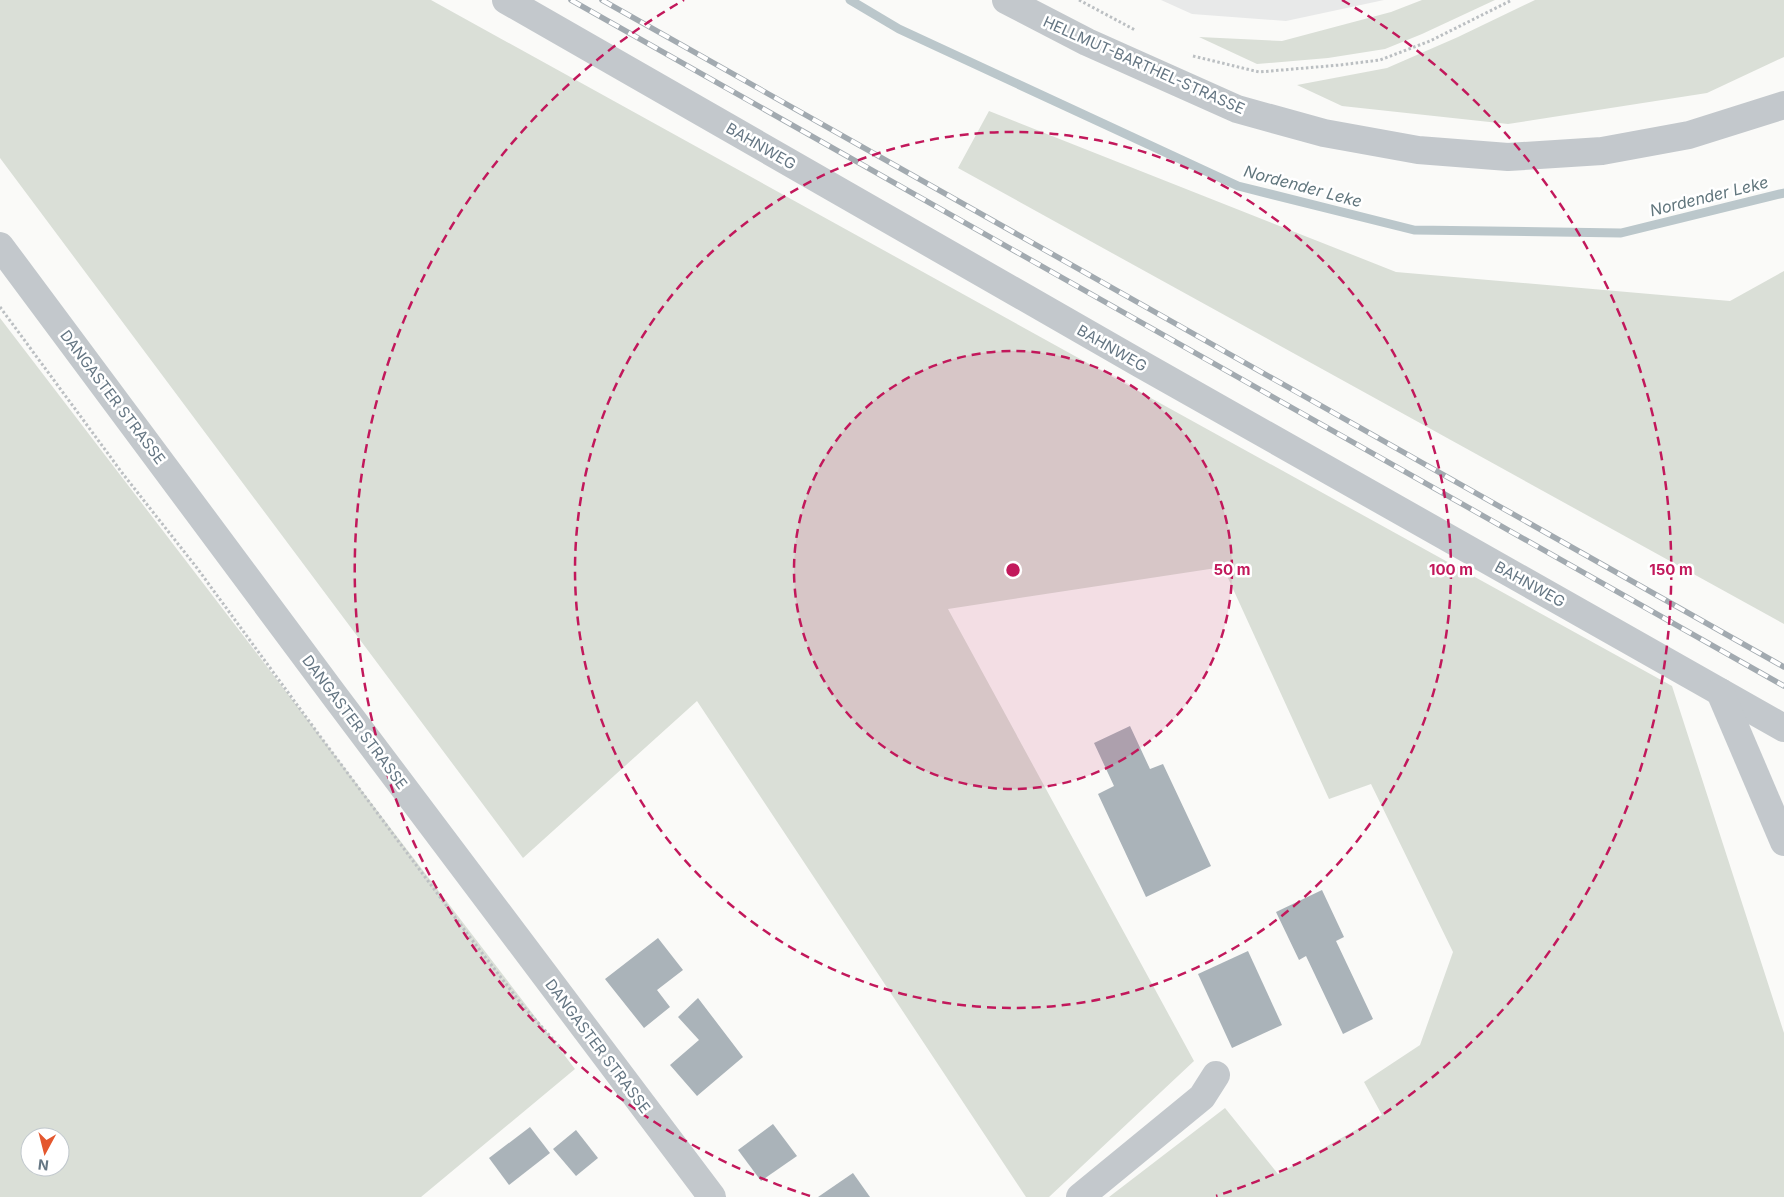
<svg xmlns="http://www.w3.org/2000/svg" width="1784" height="1197" font-family="Inter,sans-serif">
  <style>
    .built { fill: #e8e9e9 }
    .green { fill: #dadfd7; fill-rule: evenodd }
    .lines { fill: none; stroke-linecap: round; stroke-linejoin: round }
    .stream { stroke: #bbc7cb; stroke-width: 9 }
    .building { fill: #aab3b9 }
    .path { stroke: #bbbfc2; stroke-width: 3; stroke-dasharray: 2.5 2.5; stroke-linecap: butt }
    .minor { stroke: #c3c8cc; stroke-width: 28 }
    .rail-casing { stroke: #a2aab0; stroke-width: 5.5 }
    .rail { stroke: #fff; stroke-width: 4; stroke-dasharray: 11; stroke-linecap: butt }
    .ring { fill: none; stroke: #c2185b; stroke-width: 2.5; stroke-dasharray: 9 6 }
    .labels { text-anchor: middle; dominant-baseline: central; stroke-width: 5; stroke-linejoin: round; paint-order: stroke }
    .street-label { font-size: 15px; fill: #657683; stroke: #fff }
    .water-label { font-size: 16px; font-style: italic; fill: #60757c; stroke: #fff }
    .centre { fill: #c2185b; stroke: #fff; stroke-width: 2.5 }
    .ring-label { font-size: 15px; text-anchor: middle; font-weight: bold; fill: #c2185b; stroke: #fff; stroke-width: 5; stroke-linejoin: round; paint-order: stroke }
  </style>
  <rect width="100%" height="100%" fill="#fafaf8"/>
  <!-- built -->
  <polygon class="built" points="1161,0 1384,0 1286,21 1192,14"/>
  <!-- green -->
  <g class="green">
    <polygon points="0,0 431,0 1672,686 1784,1033 1784,1197 1109,1197 1225,1108 1278,1174 1382,1115 1364,1082 1420,1045 1453,952 1371,784 1329,799 1223,567 948,609 1194,1061 1049,1197 1026,1197 697,701 523,858 0,158"/>
    <polygon points="1422,0 1495,0 1422,34 1385,49 1328,58 1257,64 1199,37 1282,41 1391,12"/>
    <polygon points="1535,0 1784,0 1784,57 1707,93 1508,124 1342,106 1297,85 1387,68 1458,37"/>
    <polygon points="989,111 1396,272 1730,301 1784,271 1784,624 958,168"/>
    <path d="M0,318L575,1069L421,1197H0ZM30,1137H60V1167H30Z"/>
  </g>
  <g class="lines">
    <!-- stream -->
    <polyline class="stream" points="850,0 899,29 1238,186 1414,230 1621,233 1784,193"/>
  </g>
  <!-- building -->
  <g class="building">
    <polygon points="1130,726 1150,769 1163,764 1211,866 1146,897 1098,794 1114,786 1094,743"/>
    <polygon points="1322,890 1344,937 1336,941 1373,1019 1343,1034 1306,956 1299,960 1276,912"/>
    <polygon points="658,938 683,970 657,990 670,1007 644,1028 605,979"/>
    <polygon points="1248,951 1282,1025 1232,1048 1198,974"/>
    <polygon points="698,998 743,1057 697,1096 670,1065 699,1040 678,1017"/>
    <polygon points="773,1124 797,1156 761,1181 738,1150"/>
    <polygon points="530,1127 550,1153 509,1185 489,1158"/>
    <polygon points="576,1130 598,1158 576,1176 553,1149"/>
    <polygon points="853,1173 870,1197 818,1197"/>
  </g>
  <g class="lines">
    <!-- path -->
    <g class="path">
      <polyline points="1079,0 1135,30"/>
      <polyline points="1193,56 1259,72 1340,65 1380,60 1430,41 1512,0"/>
      <polyline points="0,307 123,474 197,568 317,732 469,936 523,1006 567,1055"/>
    </g>
    <!-- minor -->
    <g class="minor">
      <polyline points="506,0 1139,363 1784,728"/>
      <polyline points="1006,0 1087,42 1237,109 1324,133 1418,150 1508,157 1602,151 1689,135 1784,105"/>
      <polyline points="0,246 334,695 712,1197"/>
      <polyline points="1720,692 1784,842"/>
      <polyline points="1080,1197 1202,1097 1216,1075"/>
    </g>
    <defs>
      <g id="rail">
        <polyline points="571,0 1784,686"/>
        <polyline points="602,0 1784,667"/>
      </g>
    </defs>
    <!-- rail casing -->
    <use href="#rail" class="rail-casing"/>
    <!-- rail -->
    <use href="#rail" class="rail"/>
  </g>
  <!-- distance rings -->
  <circle cx="1013" cy="570" r="219" fill="#c2185b" fill-opacity=".12"/>
  <g class="ring">
    <circle cx="1013" cy="570" r="219"/>
    <circle cx="1013" cy="570" r="438"/>
    <path d="M810 1196A658 658 0 0 1 684 0M1342 0A658 658 0 0 1 1216 1196"/>
  </g>
  <g class="labels">
    <!-- street labels -->
    <g class="street-label">
      <text transform="translate(1144 65) rotate(24)">HELLMUT-BARTHEL-STRASSE</text>
      <text transform="translate(761 146) rotate(30)">BAHNWEG</text>
      <text transform="translate(1112 348) rotate(30)">BAHNWEG</text>
      <text transform="translate(113 397) rotate(53)">DANGASTER STRASSE</text>
      <text transform="translate(1530 584) rotate(29)">BAHNWEG</text>
      <text transform="translate(355 722) rotate(53)">DANGASTER STRASSE</text>
      <text transform="translate(598 1046) rotate(53)">DANGASTER STRASSE</text>
    </g>
    <!-- water labels -->
    <g class="water-label">
      <text transform="translate(1303 186) rotate(15)">Nordender Leke</text>
      <text transform="translate(1709 196) rotate(-14)">Nordender Leke</text>
    </g>
  </g>
  <circle cx="1013" cy="570" r="8" class="centre"/>
  <g class="ring-label">
    <text x="1232" y="575">50 m</text>
    <text x="1451" y="575">100 m</text>
    <text x="1671" y="575">150 m</text>
  </g>
  <!-- north arrow -->
  <g transform="translate(45 1152) rotate(187)"><circle r="24" fill="#ffffff" stroke="#c1c8cd"/>
  <path d="M0-4L9 19L0 12L-9 19Z" fill="#e4572e"/>
  <text y="-8" font-size="14" font-weight="bold" text-anchor="middle" fill="#657683">N</text>
  </g>
</svg>
